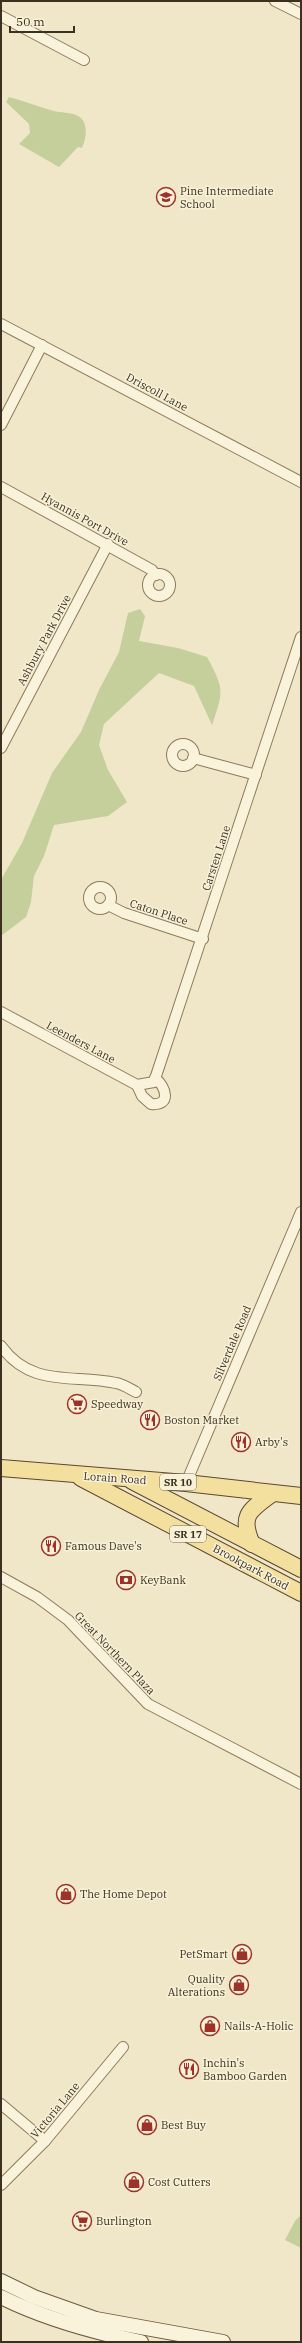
<svg xmlns="http://www.w3.org/2000/svg" width="302" height="2343" font-family="'IBM Plex Serif',serif">
  <style>
    .green { fill: #c5cf9b }
    .lines { fill: none; stroke-linecap: round; stroke-linejoin: round }
    .street-casing { stroke: #8d7a5c; stroke-width: 12 }
    .secondary-casing { stroke: #6f5b3f; stroke-width: 16 }
    .primary-casing { stroke: #5b4730; stroke-width: 18 }
    .street { stroke: #faf3dc; stroke-width: 10 }
    .secondary { stroke: #faf3dc; stroke-width: 14 }
    .primary { stroke: #f3e09f; stroke-width: 16 }
    .labels { text-anchor: middle; dominant-baseline: central; stroke-width: 3; stroke-linejoin: round; paint-order: stroke }
    .shield { fill: #f7f1d8; stroke: #756a57; stroke-width: 1 }
    .shield-label { font-size: 10px; font-weight: bold; fill: #3d3020 }
    .poi-label { font-size: 11px; fill: #3d3020; stroke: #f7f1d8; text-anchor: start }
    .street-label { font-size: 11px; fill: #3d3020; stroke: #f7f1d8 }
  </style>
  <rect width="100%" height="100%" fill="#f0e7c8"/>
  <!-- green -->
  <g class="green">
    <path d="M9,97C24,101 39,107 54,111C61,113 69,112 76,115C89,120 87,137 82,148L78,147L59,167L19,144L30,133L29,124L6,102Z"/>
    <path d="M140,609L145,616L139,641L178,648L207,657C224,689 224,690 212,725L194,686L159,673L104,724L99,745L108,770L127,802L108,816L54,825L44,856L34,876L31,902L26,917L1,936V880L22,843L52,773L81,732L99,690L119,652L128,613Z"/>
    <polygon points="301,2215 301,2248 285,2240 295,2221"/>
  </g>
  <g class="lines">
    <defs>
      <g id="street">
        <polyline points="275,1 301,14"/>
        <polyline points="1,16 84,60"/>
        <polyline points="1,324 301,482"/>
        <polyline points="1,425 42,345"/>
        <polyline points="1,487 152,570 156,575"/>
        <circle cx="159" cy="585" r="11"/>
        <circle cx="183" cy="755" r="11"/>
        <polyline points="1,748 108,544"/>
        <polyline points="193,758 256,775"/>
        <circle cx="100" cy="898" r="11"/>
        <polyline points="108,905 124,913 203,939"/>
        <polyline points="1,1012 137,1085 154,1082 301,637"/>
        <path d="M137,1085L142,1096L151,1104C172,1106 166,1087 155,1078"/>
        <path d="M1,1346C31,1388 73,1374 116,1383C123,1384 130,1389 136,1392"/>
        <polyline points="186,1483 301,1212"/>
        <polyline points="1,1577 37,1597 68,1620 148,1704 301,1784"/>
        <polyline points="1,2104 45,2141"/>
        <polyline points="1,2185 45,2141 123,2047"/>
      </g>
      <g id="secondary">
        <polyline points="1,2281 34,2297 96,2319 223,2342"/>
        <path d="M1,2297C45,2319 93,2332 141,2342"/>
      </g>
      <g id="primary">
        <polyline points="1,1468 186,1483 301,1496"/>
        <polyline points="81,1478 301,1593"/>
        <polyline points="132,1481 301,1569"/>
        <path d="M252,1544C239,1515 250,1510 273,1493"/>
      </g>
    </defs>
    <!-- street casing -->
    <use href="#street" class="street-casing"/>
    <!-- secondary casing -->
    <use href="#secondary" class="secondary-casing"/>
    <!-- primary casing -->
    <use href="#primary" class="primary-casing"/>
    <!-- street -->
    <use href="#street" class="street"/>
    <!-- secondary -->
    <use href="#secondary" class="secondary"/>
    <!-- primary -->
    <use href="#primary" class="primary"/>
  </g>
  <!-- icons -->
  <defs>
    <symbol id="school-ring" viewBox="-11 -11 22 22"><circle r="9.5" fill="#f7f1d8" stroke="#9e3229" stroke-width="1.5"/><path d="M0-5L7-2L0 1L-7-2ZM-4 1L0 2.5L4 1V4Q0 6-4 4Z" fill="#9e3229"/></symbol>
    <symbol id="supermarket-ring" viewBox="-11 -11 22 22"><circle r="9.5" fill="#f7f1d8" stroke="#9e3229" stroke-width="1.5"/><path d="M-6-5.5h2.5l.6 2H6L4.5 2H-2.5L-4.4-4H-6ZM-1.5 3.2a1.3 1.3 0 1 0 .1 0ZM3 3.2a1.3 1.3 0 1 0 .1 0Z" fill="#9e3229"/></symbol>
    <symbol id="restaurant-ring" viewBox="-11 -11 22 22"><circle r="9.5" fill="#f7f1d8" stroke="#9e3229" stroke-width="1.5"/><path d="M-5-6h1v4h1v-4h1v4h1v-4h1v5L-1.5 .5V6h-2V.5L-5-1ZM5-6V6H3V1.5H1.5Q1.5-4 5-6Z" fill="#9e3229"/></symbol>
    <symbol id="bank-ring" viewBox="-11 -11 22 22"><circle r="9.5" fill="#f7f1d8" stroke="#9e3229" stroke-width="1.5"/><path d="M-6-4H6V4H-6ZM0-2.3a2.3 2.3 0 1 0 0 4.6a2.3 2.3 0 1 0 0-4.6Z" fill="#9e3229"/></symbol>
    <symbol id="shop-ring" viewBox="-11 -11 22 22"><circle r="9.5" fill="#f7f1d8" stroke="#9e3229" stroke-width="1.5"/><path d="M-5-2.5h2.3a2.7 3.5 0 0 1 5.4 0H5L5.5 6h-11ZM-1.5-2.5h3a1.5 2.3 0 0 0-3 0Z" fill="#9e3229"/></symbol>
  </defs>
  <g fill-rule="evenodd">
    <use href="#school-ring" x="155" y="186" width="22" height="22"/>
    <use href="#supermarket-ring" x="66" y="1393" width="22" height="22"/>
    <use href="#restaurant-ring" x="139" y="1409" width="22" height="22"/>
    <use href="#restaurant-ring" x="230" y="1431" width="22" height="22"/>
    <use href="#restaurant-ring" x="40" y="1535" width="22" height="22"/>
    <use href="#bank-ring" x="115" y="1569" width="22" height="22"/>
    <use href="#shop-ring" x="55" y="1883" width="22" height="22"/>
    <use href="#shop-ring" x="231" y="1943" width="22" height="22"/>
    <use href="#shop-ring" x="228" y="1974" width="22" height="22"/>
    <use href="#shop-ring" x="199" y="2015" width="22" height="22"/>
    <use href="#restaurant-ring" x="178" y="2058" width="22" height="22"/>
    <use href="#shop-ring" x="136" y="2114" width="22" height="22"/>
    <use href="#shop-ring" x="123" y="2171" width="22" height="22"/>
    <use href="#supermarket-ring" x="71" y="2210" width="22" height="22"/>
  </g>
  <g class="labels">
    <!-- shield labels -->
    <g class="shield">
      <rect x="160" y="1474" width="36" height="16" rx="3"/>
      <rect x="170" y="1526" width="36" height="16" rx="3"/>
    </g>
    <g class="shield-label">
      <text x="178" y="1482">SR 10</text>
      <text x="188" y="1534">SR 17</text>
    </g>
    <!-- poi labels -->
    <g class="poi-label">
      <text x="180" y="191">Pine Intermediate<tspan x="180" dy="13">School</tspan></text>
      <text x="91" y="1404">Speedway</text>
      <text x="164" y="1420">Boston Market</text>
      <text x="255" y="1442">Arby's</text>
      <text x="65" y="1546">Famous Dave's</text>
      <text x="140" y="1580">KeyBank</text>
      <text x="80" y="1894">The Home Depot</text>
      <text x="228" y="1954" text-anchor="end">PetSmart</text>
      <text x="225" y="1979" text-anchor="end">Quality<tspan x="225" dy="13">Alterations</tspan></text>
      <text x="224" y="2026">Nails-A-Holic</text>
      <text x="203" y="2063">Inchin's<tspan x="203" dy="13">Bamboo Garden</tspan></text>
      <text x="161" y="2125">Best Buy</text>
      <text x="148" y="2182">Cost Cutters</text>
      <text x="96" y="2221">Burlington</text>
    </g>
    <!-- street labels -->
    <g class="street-label">
      <text transform="translate(157 392) rotate(28)">Driscoll Lane</text>
      <text transform="translate(85 519) rotate(29)">Hyannis Port Drive</text>
      <text transform="translate(44 640) rotate(-62)">Ashbury Park Drive</text>
      <text transform="translate(216 858) rotate(-72)">Carsten Lane</text>
      <text transform="translate(159 912) rotate(18)">Caton Place</text>
      <text transform="translate(81 1042) rotate(28)">Leenders Lane</text>
      <text transform="translate(232 1343) rotate(-67)">Silverdale Road</text>
      <text transform="translate(115 1478) rotate(4)">Lorain Road</text>
      <text transform="translate(251 1567) rotate(28)">Brookpark Road</text>
      <text transform="translate(115 1653) rotate(46)">Great Northern Plaza</text>
      <text transform="translate(55 2110) rotate(-50)">Victoria Lane</text>
    </g>
  </g>
  <!-- border -->
  <rect width="302" height="2343" fill="none" stroke="#3d3020" stroke-width="4"/>
  <!-- scale -->
  <path d="M10 26v6h64v-6" fill="none" stroke="#3d3020" stroke-width="2"/>
  <text x="16" y="26" font-size="12" fill="#3d3020" stroke="#f7f1d8" stroke-width="3" paint-order="stroke">50 m</text>
</svg>
